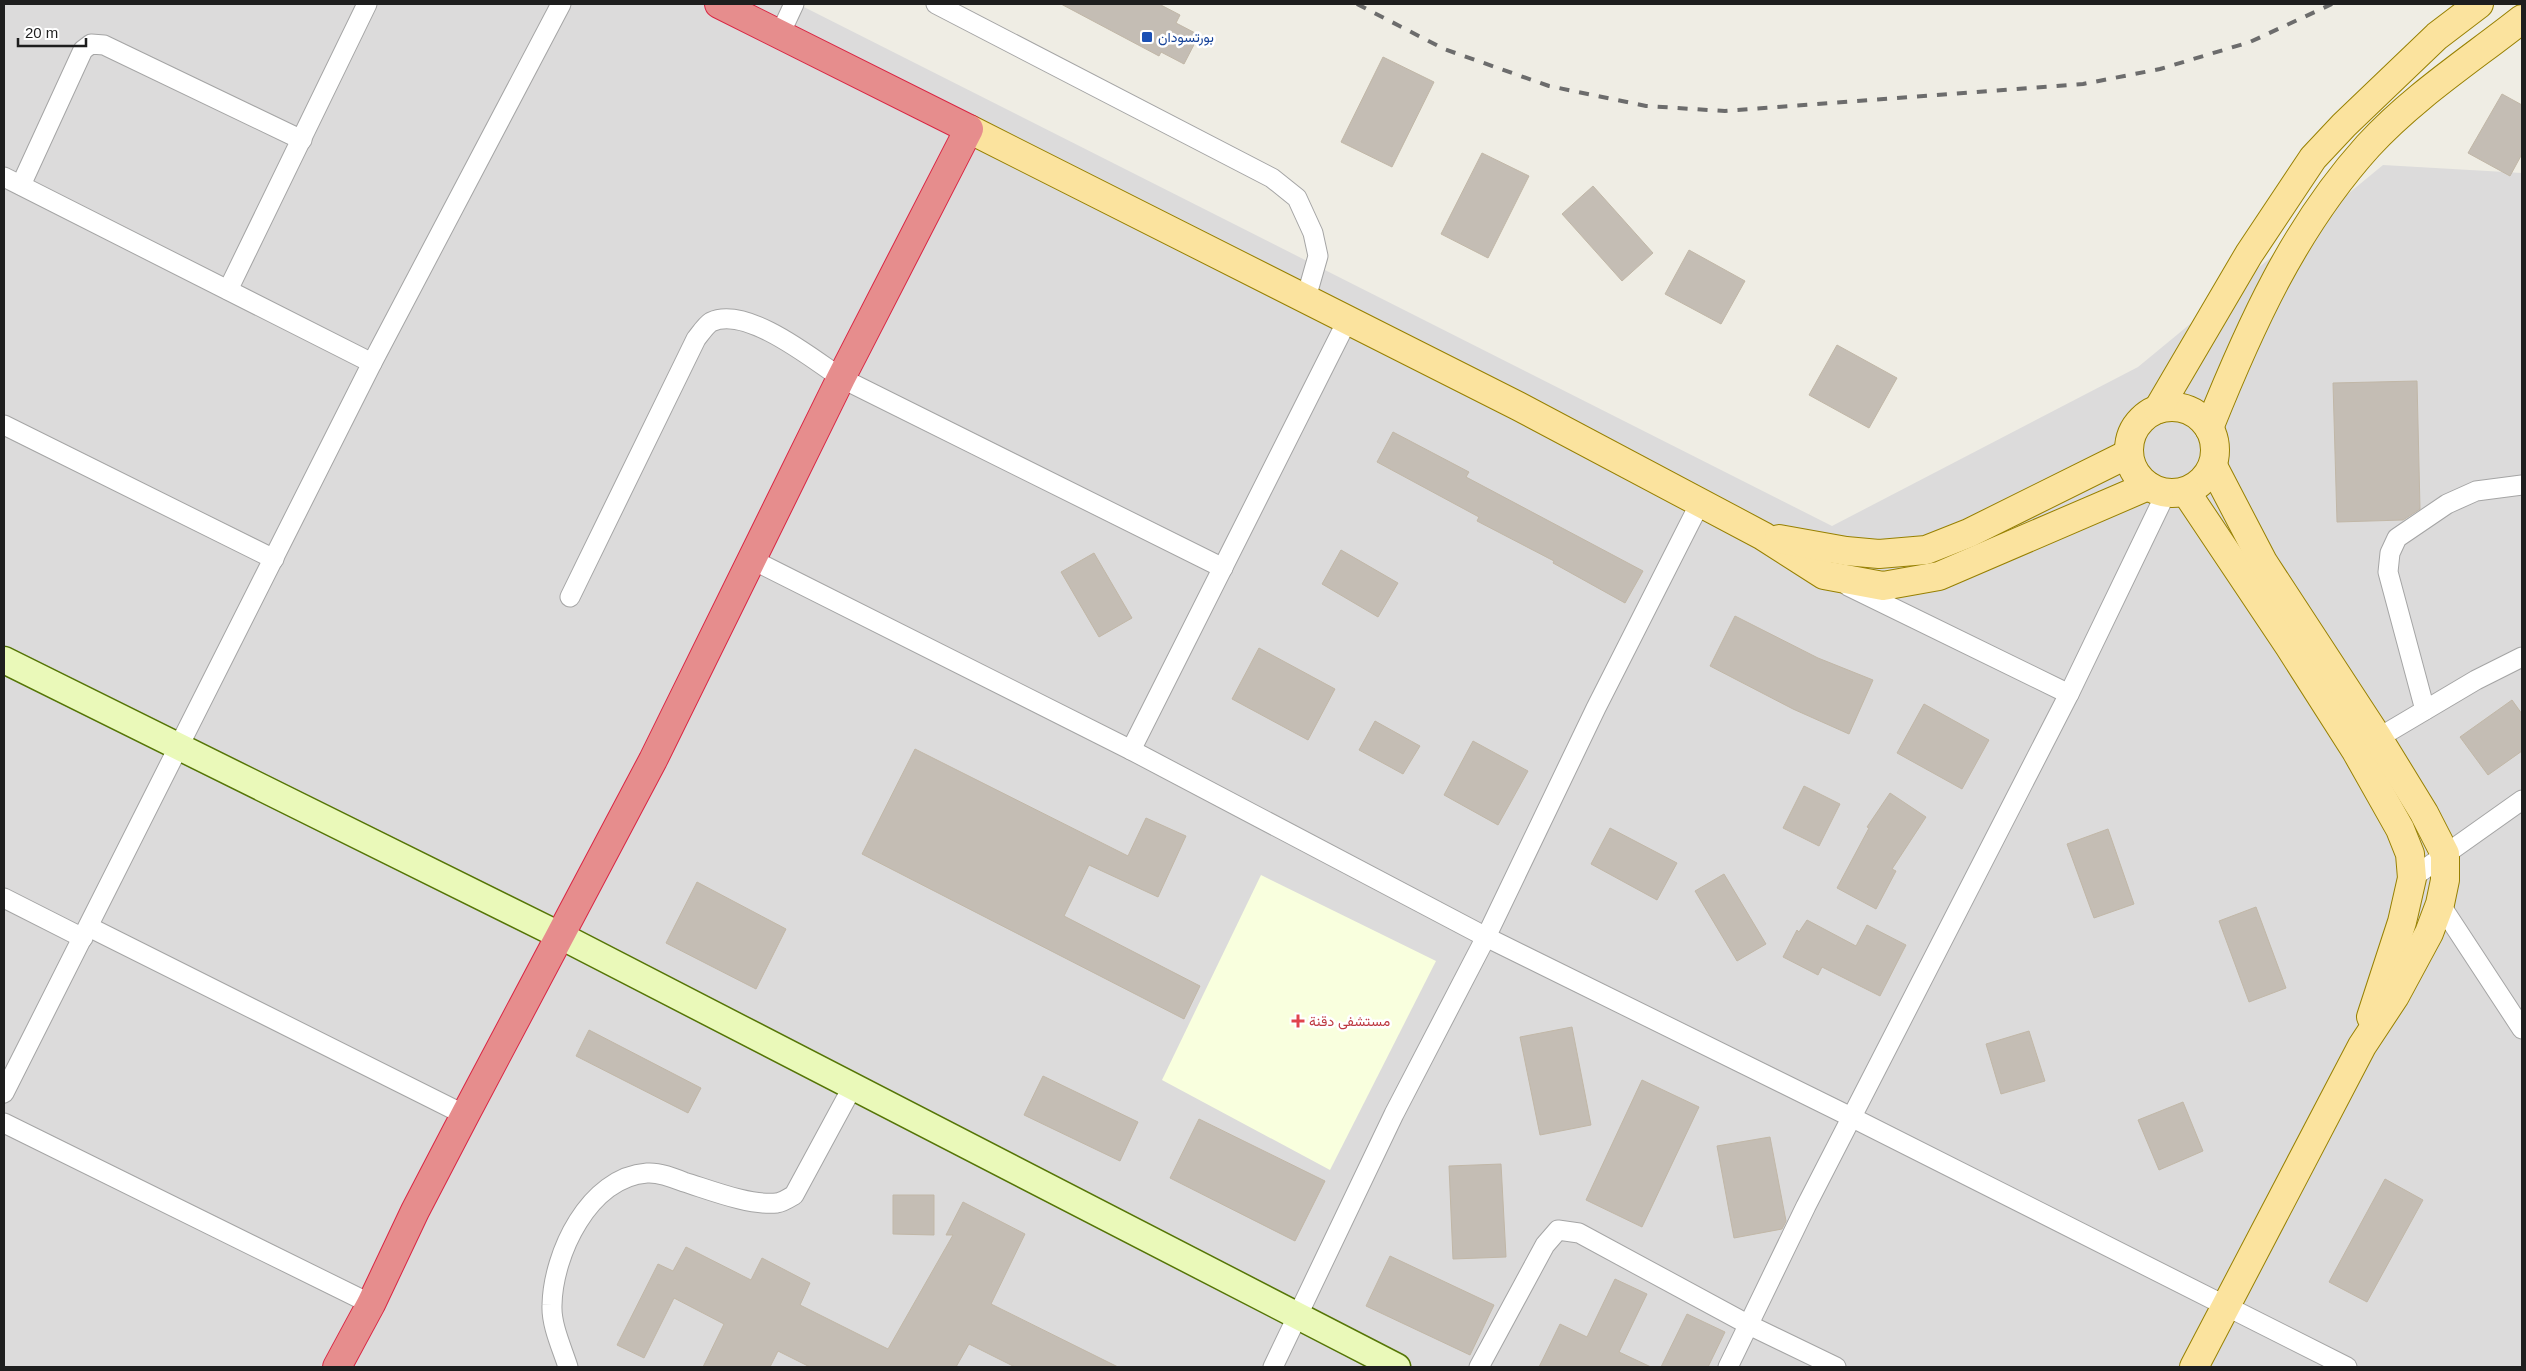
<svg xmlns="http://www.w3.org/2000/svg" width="2526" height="1371" font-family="Arial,Vazirmatn,sans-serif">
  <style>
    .residential { fill: #dcdbdb }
    .education { fill: #f9ffde }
    .building { fill: #c4bdb4; stroke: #c1b7a7 }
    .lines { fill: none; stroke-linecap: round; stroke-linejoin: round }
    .street-casing { stroke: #a5a5a5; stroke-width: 21 }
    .secondary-casing { stroke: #557506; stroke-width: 29 }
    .primary-casing { stroke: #978002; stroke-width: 30 }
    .highway-casing { stroke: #d92643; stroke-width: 30 }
    .street { stroke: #fff; stroke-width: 19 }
    .secondary { stroke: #eaf9b9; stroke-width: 26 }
    .primary { stroke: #fbe39e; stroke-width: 28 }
    .highway { stroke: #e68d8d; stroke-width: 28 }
    .rail { stroke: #6c6c6c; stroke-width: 4; stroke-dasharray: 10 10; stroke-linecap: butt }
    .transit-dot { fill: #1a4fb4; stroke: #fff; stroke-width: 2 }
    .health-dot { fill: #e0444e; stroke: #fff; stroke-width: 2 }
    .labels { text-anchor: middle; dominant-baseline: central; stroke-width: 5; stroke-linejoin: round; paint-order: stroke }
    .transit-label { font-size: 14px; fill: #164399; stroke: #fff; text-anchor: start }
    .health-label { font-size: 14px; fill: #be3a42; stroke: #fff; text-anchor: start }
  </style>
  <rect width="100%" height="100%" fill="#efede4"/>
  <!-- residential -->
  <polygon class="residential" points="4,4 798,4 1832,526 2138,367 2383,165 2522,173 2522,1367 4,1367"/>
  <!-- education -->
  <polygon class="education" points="1261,875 1436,961 1330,1170 1162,1080"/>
  <!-- building -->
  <g class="building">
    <polygon points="1061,4 1159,4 1180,15 1176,23 1199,35 1184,64 1161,52 1159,56"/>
    <polygon points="1383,57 1434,82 1392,167 1341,142"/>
    <polygon points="2502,94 2522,105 2522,154 2510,176 2468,153"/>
    <polygon points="1482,153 1529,176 1488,258 1441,234"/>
    <polygon points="1593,186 1653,253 1622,281 1562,214"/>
    <polygon points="1689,250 1745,281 1721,324 1665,294"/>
    <polygon points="1837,345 1897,378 1869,428 1809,395"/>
    <polygon points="2417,381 2420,509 2403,520 2337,522 2333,383"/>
    <polygon points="1393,432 1469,472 1466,477 1643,571 1625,603 1553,563 1554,561 1477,521 1479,517 1377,462"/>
    <polygon points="1341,550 1398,583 1378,617 1322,584"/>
    <polygon points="1094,553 1132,618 1099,637 1061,572"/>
    <polygon points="1735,616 1818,658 1873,680 1849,734 1793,709 1710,666"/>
    <polygon points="1259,648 1335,689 1308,740 1232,699"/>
    <polygon points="2512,700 2522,714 2522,751 2488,775 2460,737"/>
    <polygon points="1924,704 1989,740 1962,789 1897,753"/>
    <polygon points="1375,721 1420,746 1403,774 1359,750"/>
    <polygon points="1473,741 1528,771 1498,825 1444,795"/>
    <polygon points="915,749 1128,856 1146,818 1186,836 1158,897 1089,865 1064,916 1200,986 1184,1019 862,854"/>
    <polygon points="1804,786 1840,804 1819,846 1783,828"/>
    <polygon points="1890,793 1926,817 1892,869 1896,871 1876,909 1837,888 1869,828 1867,827"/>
    <polygon points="1610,828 1677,863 1657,900 1591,864"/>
    <polygon points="2108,829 2134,904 2094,918 2067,844"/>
    <polygon points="1724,874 1766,944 1737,961 1695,891"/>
    <polygon points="697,882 786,929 756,989 666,943"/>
    <polygon points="2256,907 2286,988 2249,1002 2219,921"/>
    <polygon points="1807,920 1856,946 1867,925 1906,945 1880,996 1822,967 1818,975 1783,957 1797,930 1799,932"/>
    <polygon points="1572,1027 1591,1125 1540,1135 1520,1037"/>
    <polygon points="589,1030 701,1088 688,1113 576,1056"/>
    <polygon points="2029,1031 2045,1081 2001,1094 1986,1044"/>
    <polygon points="1043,1076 1138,1122 1120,1161 1024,1115"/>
    <polygon points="1642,1080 1699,1107 1642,1227 1586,1200"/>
    <polygon points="2183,1102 2203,1151 2159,1170 2138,1120"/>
    <polygon points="1199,1119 1325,1181 1295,1241 1170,1178"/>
    <polygon points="1770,1137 1786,1221 1782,1229 1734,1238 1717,1146"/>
    <polygon points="1501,1164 1506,1257 1453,1259 1449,1166"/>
    <polygon points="2385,1179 2423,1200 2367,1302 2329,1282"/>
    <polygon points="893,1195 934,1195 934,1235 893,1234"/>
    <polygon points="963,1202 1025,1234 991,1304 1118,1367 1015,1367 969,1344 956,1367 810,1367 778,1351 770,1367 703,1367 724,1324 674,1298 644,1358 617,1345 658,1264 673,1271 686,1247 751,1280 762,1258 810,1283 800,1305 888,1349 953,1235 946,1235"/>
    <polygon points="1390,1256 1494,1305 1470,1355 1366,1306"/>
    <polygon points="1615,1279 1647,1294 1619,1352 1651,1367 1539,1367 1560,1324 1587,1337"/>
    <polygon points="1687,1314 1725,1332 1708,1367 1661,1367"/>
  </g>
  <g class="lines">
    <defs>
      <g id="street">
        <polyline points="936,4 1272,178 1297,198 1313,233 1318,256 1306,298"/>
        <polyline points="780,34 794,4"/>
        <polyline points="4,177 372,363"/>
        <polyline points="21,185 83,50 91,44 104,45 302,140"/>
        <polyline points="228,290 367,4"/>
        <polyline points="4,425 274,559"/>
        <polyline points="751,559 1131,750 1486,937 1853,1118 2347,1367"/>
        <polyline points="1848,586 2069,694"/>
        <path d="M570,597L696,339C700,334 706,325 711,322C746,305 813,359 841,378L1223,568"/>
        <polyline points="2425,710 2388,572 2390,553 2397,538 2447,504 2476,491 2522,485"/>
        <polyline points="2368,744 2476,680 2522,657"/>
        <polyline points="1131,750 1348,319"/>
        <polyline points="2412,878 2522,800"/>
        <polyline points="4,898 83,938"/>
        <polyline points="2440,904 2522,1029"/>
        <polyline points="89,927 465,1115"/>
        <polyline points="4,1093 372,363 561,4"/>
        <polyline points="4,1123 371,1304"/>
        <path d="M568,1367C562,1348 551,1325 552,1305C553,1254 589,1177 647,1173C659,1172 674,1178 684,1182C710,1190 750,1206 777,1203C783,1202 789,1198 794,1195L853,1086"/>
        <polyline points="1273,1367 1394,1114 1486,937 1596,708 1701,501"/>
        <polyline points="1479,1367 1545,1245 1558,1230 1579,1233 1749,1325 1836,1367"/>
        <polyline points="1728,1367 1806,1206 2069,694 2166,493"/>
      </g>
      <polyline id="secondary" points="4,660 559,935 1397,1367"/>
      <g id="primary">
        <polyline points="969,129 1518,406 1763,536 1824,575 1883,586 1939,576 2148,486"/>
        <circle cx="2172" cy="450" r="43"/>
        <polyline points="2158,409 2249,254 2313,158 2344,125 2437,36 2479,4"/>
        <path d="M2209,428C2250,326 2294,228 2368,146C2413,97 2470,60 2522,19"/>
        <polyline points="2186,492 2289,646 2356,751 2400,829 2410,854 2412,878 2402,922 2371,1017"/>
        <polyline points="1779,539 1846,551 1879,554 1926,550 1969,533 2128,454"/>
        <polyline points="2194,1367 2362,1046 2395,996 2429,933 2440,904 2445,880 2445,854 2424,813 2378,738 2263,562 2213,466"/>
      </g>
      <polyline id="highway" points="337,1367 371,1304 415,1211 465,1115 653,760 841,378 969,129 719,4"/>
    </defs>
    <!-- street casing -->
    <use href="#street" class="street-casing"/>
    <!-- secondary casing -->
    <use href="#secondary" class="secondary-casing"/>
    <!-- primary casing -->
    <use href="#primary" class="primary-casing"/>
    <!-- highway casing -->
    <use href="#highway" class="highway-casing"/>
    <!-- street -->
    <use href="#street" class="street"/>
    <!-- secondary -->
    <use href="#secondary" class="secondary"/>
    <!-- primary -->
    <use href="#primary" class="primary"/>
    <!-- highway -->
    <use href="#highway" class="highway"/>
    <!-- rail -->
    <polyline class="rail" points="1357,4 1444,49 1549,86 1646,106 1725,111 2083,84 2160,69 2250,42 2332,4"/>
  </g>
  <!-- markers -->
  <rect class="transit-dot" x="1141" y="31" width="12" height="12" rx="2.5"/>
  <path class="health-dot" d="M1295.5 1013.5h5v5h5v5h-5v5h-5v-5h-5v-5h5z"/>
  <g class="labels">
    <!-- transit labels -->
    <g class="transit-label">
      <text x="1158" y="37">بورتسودان</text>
    </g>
    <!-- health labels -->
    <g class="health-label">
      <text x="1309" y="1021">مستشفى دقنة</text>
    </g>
  </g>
  <!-- border -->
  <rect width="2526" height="1371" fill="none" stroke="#1e1e1e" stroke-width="10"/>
  <!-- scale -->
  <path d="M18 38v8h68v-8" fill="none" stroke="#1e1e1e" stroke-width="2.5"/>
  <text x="25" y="38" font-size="15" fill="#1e1e1e" stroke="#ffffff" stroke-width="4" paint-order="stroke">20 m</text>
</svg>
